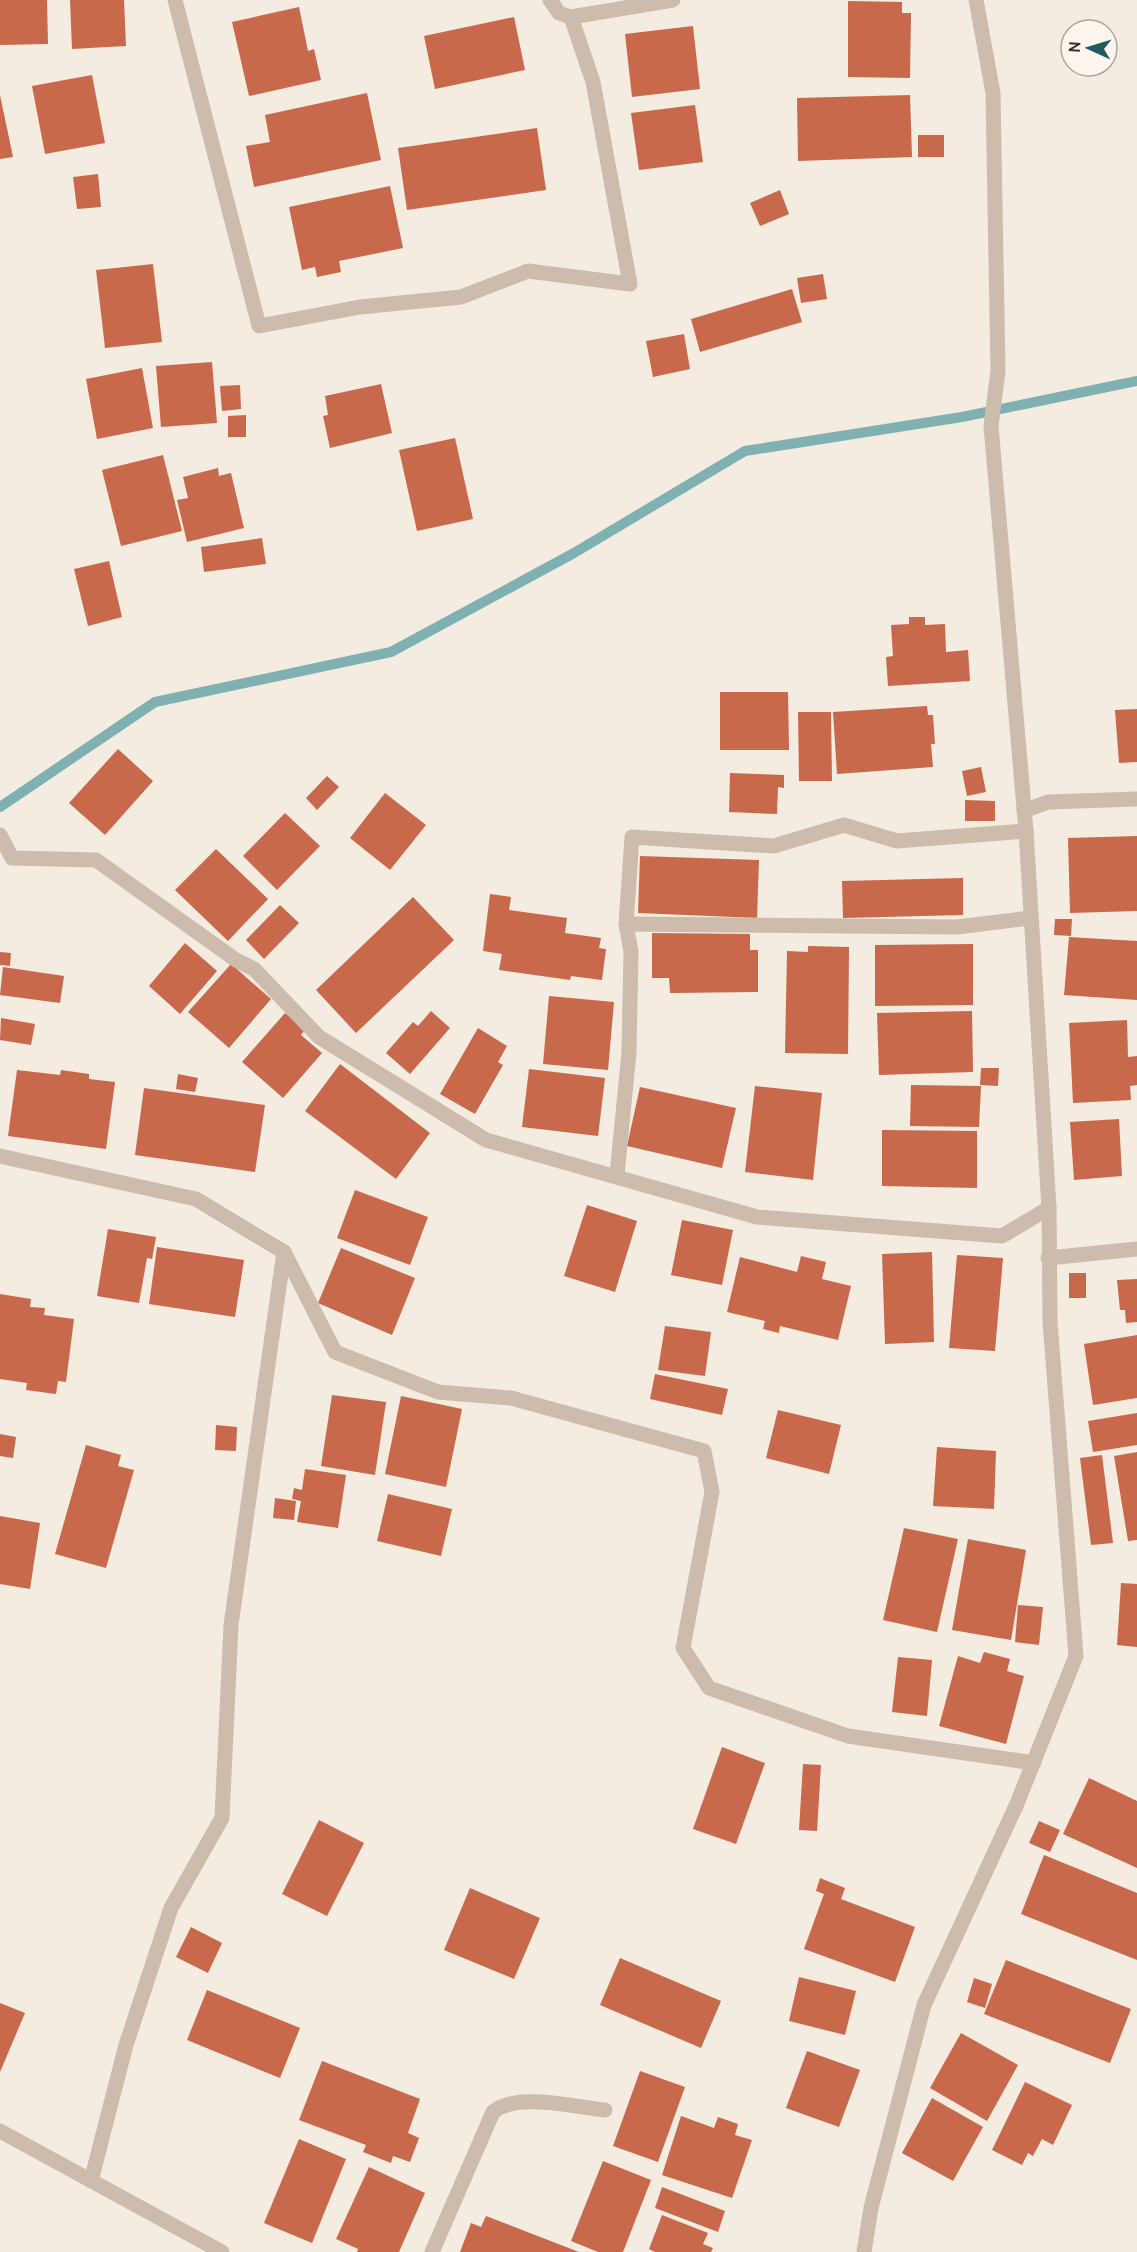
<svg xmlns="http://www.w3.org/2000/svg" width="1137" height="2252" font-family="Cabin,sans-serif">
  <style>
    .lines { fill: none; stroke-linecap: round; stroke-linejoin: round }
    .stream { stroke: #7fb0b2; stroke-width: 10 }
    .building { fill: #c8694b }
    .minor { stroke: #cdbbac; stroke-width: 15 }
  </style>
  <rect width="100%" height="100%" fill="#f4ebe1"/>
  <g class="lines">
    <!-- stream -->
    <polyline class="stream" points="0,807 155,702 391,652 574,553 745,451 962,417 1137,381"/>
  </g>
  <!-- building -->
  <g class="building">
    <polygon points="0,0 47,0 48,44 0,45"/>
    <polygon points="70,0 124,0 126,46 72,49"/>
    <polygon points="848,1 902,2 902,13 911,13 910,78 848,77"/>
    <polygon points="299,7 308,51 314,49 321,80 249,96 232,22"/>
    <polygon points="514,17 525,70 435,89 424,36"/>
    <polygon points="693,26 700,89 632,97 625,34"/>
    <polygon points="92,75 105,143 45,154 32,86"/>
    <polygon points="367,93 381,160 254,187 246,146 270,142 265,115"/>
    <polygon points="0,95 13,157 0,159"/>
    <polygon points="910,95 912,157 798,161 797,98"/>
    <polygon points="695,105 703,162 639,170 631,113"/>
    <polygon points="537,128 546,190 407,210 398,148"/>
    <rect x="918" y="135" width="26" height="22"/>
    <polygon points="98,174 101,207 77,209 73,177"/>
    <polygon points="390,186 403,248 339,261 341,272 317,277 315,267 302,270 289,207"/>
    <polygon points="780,190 789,214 760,226 750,203"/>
    <polygon points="153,264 162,342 105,348 96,270"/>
    <polygon points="823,274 827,299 801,303 797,278"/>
    <polygon points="792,289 802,322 700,352 691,319"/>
    <polygon points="684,334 690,369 653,377 646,341"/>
    <polygon points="212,362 217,423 161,427 156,366"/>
    <polygon points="142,368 153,428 97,439 86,379"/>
    <polygon points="381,384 392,433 330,448 323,416 328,415 325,396"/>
    <polygon points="240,385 241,409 222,411 220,386"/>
    <polygon points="246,415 246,437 228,437 228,416"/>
    <polygon points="455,438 473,519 417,531 399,450"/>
    <polygon points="163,455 182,531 121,546 102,470"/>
    <polygon points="218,468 219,476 231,473 244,528 187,542 177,500 188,498 183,477"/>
    <polygon points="262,538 266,564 204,572 201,547"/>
    <polygon points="109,561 122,617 88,626 74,569"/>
    <polygon points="909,617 925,617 925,625 945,624 946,652 968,650 970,681 888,686 886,657 893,656 891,625 909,624"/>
    <polygon points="720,692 788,692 789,750 720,750"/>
    <polygon points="927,706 928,715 933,715 935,744 931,744 933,767 837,774 833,712"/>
    <polygon points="1137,709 1137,762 1119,763 1115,710"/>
    <polygon points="798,712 831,712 832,781 799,781"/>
    <polygon points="118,749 153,781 105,835 69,803"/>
    <polygon points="981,767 986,792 967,796 962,771"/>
    <polygon points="730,773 784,775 784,788 778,787 777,814 729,812"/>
    <polygon points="327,776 339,787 317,810 306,798"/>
    <polygon points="385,793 426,825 390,870 350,838"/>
    <polygon points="965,800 995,801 995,821 965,821"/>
    <polygon points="285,813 320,846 277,890 243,856"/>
    <polygon points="1137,836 1137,911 1070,913 1068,838"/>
    <polygon points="216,849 268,899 228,941 175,890"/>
    <polygon points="640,856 759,860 757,918 638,913"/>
    <polygon points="963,878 963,915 843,918 842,881"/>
    <polygon points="490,894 511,897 509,910 567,918 565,933 601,938 599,948 606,949 602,980 571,976 570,980 499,970 502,954 483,951"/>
    <polygon points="413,897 454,940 356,1033 316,990"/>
    <polygon points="280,905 299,923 264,959 246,940"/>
    <polygon points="1055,919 1072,919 1071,936 1054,935"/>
    <polygon points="652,933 750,934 750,950 758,950 758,992 670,993 669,978 652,978"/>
    <polygon points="1069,937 1137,941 1137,1000 1064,995"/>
    <polygon points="185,943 217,971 180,1014 149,986"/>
    <polygon points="973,944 973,1005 875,1006 875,945"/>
    <polygon points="808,946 849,947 848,1054 785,1053 787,951 808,952"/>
    <polygon points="0,952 11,953 10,966 0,965"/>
    <polygon points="231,964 271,999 229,1048 188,1012"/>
    <polygon points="3,967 64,976 60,1003 0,995"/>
    <polygon points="549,996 614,1002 608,1070 543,1064"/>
    <polygon points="431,1011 450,1028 410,1074 386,1053 413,1022 418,1026"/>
    <polygon points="972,1011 973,1072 879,1075 877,1013"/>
    <polygon points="285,1013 305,1030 301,1035 322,1053 283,1098 242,1062"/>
    <polygon points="1,1018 35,1024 31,1045 0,1040"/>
    <polygon points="1127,1020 1128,1057 1137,1056 1137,1085 1130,1086 1131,1100 1073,1103 1069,1023"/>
    <polygon points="478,1028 507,1046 498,1062 503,1065 475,1114 440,1094"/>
    <polygon points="340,1064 430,1133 396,1179 305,1111"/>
    <polygon points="981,1068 999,1068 998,1086 980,1085"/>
    <polygon points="529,1069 605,1078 598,1136 522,1127"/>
    <polygon points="17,1070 60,1075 61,1070 89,1074 89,1079 115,1082 106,1149 8,1136"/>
    <polygon points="178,1074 198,1078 195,1092 176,1089"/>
    <polygon points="911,1085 981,1086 979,1127 910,1126"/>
    <polygon points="755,1086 822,1093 813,1180 745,1172"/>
    <polygon points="640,1087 736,1108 722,1168 627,1146"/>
    <polygon points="144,1088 265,1105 255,1172 135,1155"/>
    <polygon points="1119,1119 1122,1176 1074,1180 1070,1122"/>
    <polygon points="882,1130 977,1131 977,1188 882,1186"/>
    <polygon points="355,1190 428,1217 410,1265 337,1238"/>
    <polygon points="587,1205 637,1221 615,1292 564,1276"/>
    <polygon points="682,1220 733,1230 722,1285 671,1275"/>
    <polygon points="108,1229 156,1237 152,1259 147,1258 139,1303 97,1296"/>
    <polygon points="157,1247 244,1260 235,1317 149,1304"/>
    <polygon points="341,1248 415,1278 392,1335 318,1303"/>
    <polygon points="932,1252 934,1342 885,1344 882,1254"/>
    <polygon points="957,1255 1003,1258 995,1351 949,1348"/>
    <polygon points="801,1256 826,1262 822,1279 851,1286 838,1340 780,1326 779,1333 763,1329 765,1321 727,1312 740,1257 797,1272"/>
    <rect x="1069" y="1273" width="17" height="25"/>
    <polygon points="1137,1279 1137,1322 1126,1323 1125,1310 1120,1310 1117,1280"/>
    <polygon points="0,1294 31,1299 30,1307 45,1308 44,1315 74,1319 66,1382 58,1381 56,1394 26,1390 27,1383 0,1379"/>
    <polygon points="665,1326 711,1332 705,1376 658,1370"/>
    <polygon points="1137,1335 1137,1398 1093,1405 1084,1344"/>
    <polygon points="655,1374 728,1389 722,1415 650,1399"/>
    <polygon points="332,1395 386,1402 375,1475 321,1466"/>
    <polygon points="401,1396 462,1409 446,1487 385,1474"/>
    <polygon points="778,1410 841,1425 829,1474 766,1458"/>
    <polygon points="1137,1413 1137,1445 1093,1452 1088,1421"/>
    <polygon points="216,1425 237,1427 236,1451 215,1450"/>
    <polygon points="0,1434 16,1437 13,1458 0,1456"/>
    <polygon points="86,1445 121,1455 118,1466 134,1470 106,1568 55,1554"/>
    <polygon points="937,1447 996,1451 994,1509 933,1506"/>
    <polygon points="1137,1452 1137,1540 1128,1541 1114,1456"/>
    <polygon points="1102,1455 1113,1543 1091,1545 1080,1458"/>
    <polygon points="305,1469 346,1475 338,1528 297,1522 301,1501 292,1499 294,1488 302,1490"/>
    <polygon points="388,1494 452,1509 441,1556 377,1541"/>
    <polygon points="275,1498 296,1501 294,1520 273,1518"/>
    <polygon points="0,1516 40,1523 30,1589 0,1584"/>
    <polygon points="904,1528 958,1539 937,1632 883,1620"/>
    <polygon points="968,1539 1026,1550 1011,1640 952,1630"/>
    <polygon points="1121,1583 1137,1584 1137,1647 1117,1645"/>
    <polygon points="1018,1605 1043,1607 1039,1645 1015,1642"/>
    <polygon points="984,1652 1010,1659 1007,1671 1024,1676 1006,1744 939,1726 958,1656 980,1663"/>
    <polygon points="898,1657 932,1660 927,1716 892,1712"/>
    <polygon points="722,1747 765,1763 736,1844 693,1829"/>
    <polygon points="803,1764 821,1765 817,1831 799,1830"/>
    <polygon points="1089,1778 1137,1801 1137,1868 1063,1834"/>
    <polygon points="319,1820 364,1843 327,1916 282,1894"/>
    <polygon points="1039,1821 1060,1830 1050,1852 1029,1843"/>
    <polygon points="1044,1855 1137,1893 1137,1960 1021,1914"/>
    <polygon points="820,1878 845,1888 841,1899 915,1927 895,1982 804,1949 824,1894 816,1891"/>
    <polygon points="470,1888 540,1918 514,1979 444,1950"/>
    <polygon points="191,1927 222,1943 208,1973 176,1957"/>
    <polygon points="620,1958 721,2001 701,2048 600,2005"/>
    <polygon points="1006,1960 1131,2009 1110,2063 984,2014"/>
    <polygon points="799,1977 856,1991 845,2035 789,2021"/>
    <polygon points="974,1978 992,1984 985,2008 967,2002"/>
    <polygon points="207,1990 300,2028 280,2078 187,2040"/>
    <polygon points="0,2003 25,2013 0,2072"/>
    <polygon points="961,2033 1018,2065 987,2121 930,2088"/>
    <polygon points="807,2051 860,2070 839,2127 786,2108"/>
    <polygon points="322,2061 420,2099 408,2133 419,2138 410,2162 393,2156 391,2163 363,2152 366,2145 299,2120"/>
    <polygon points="640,2071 685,2087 658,2162 613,2146"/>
    <polygon points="1025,2082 1072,2105 1053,2145 1042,2139 1033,2156 1028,2153 1022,2165 992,2150"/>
    <polygon points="932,2098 983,2127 953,2181 902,2153"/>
    <polygon points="681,2116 714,2128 718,2117 738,2124 735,2135 752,2140 732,2198 662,2175"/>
    <polygon points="299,2139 346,2159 312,2243 264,2223"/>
    <polygon points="603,2161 651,2180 623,2252 598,2252 571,2241"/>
    <polygon points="369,2167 425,2193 399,2252 357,2252 358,2249 336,2239"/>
    <polygon points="662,2187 725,2211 718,2232 655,2208"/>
    <polygon points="662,2215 708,2233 703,2244 713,2248 711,2252 655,2252 649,2249"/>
    <polygon points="486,2216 579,2252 460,2252 471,2223 481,2227"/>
  </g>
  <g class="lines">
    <!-- minor -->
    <g class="minor">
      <polyline points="175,0 259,326 360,307 461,297 528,271 630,284 593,82 571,17"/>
      <polyline points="550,0 559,13 571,17 673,0"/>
      <polyline points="1024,811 1048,802 1137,799"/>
      <polyline points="0,835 12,858 96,860 236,960 254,969 319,1037 486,1140 757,1217 1002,1236 1049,1208"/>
      <polyline points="626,924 957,927 1030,918"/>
      <polyline points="0,1156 196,1199 284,1252 231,1625 222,1818 171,1908 126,2045 91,2181"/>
      <polyline points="617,1175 629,1052 631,952 626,924 632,837 774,846 844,825 897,841 1026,831"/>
      <polyline points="284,1252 335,1352 438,1392 511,1398 704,1451 712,1492 683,1648 709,1688 848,1736 1034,1763"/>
      <polyline points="1048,1258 1137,1249"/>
      <polyline points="0,2131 222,2252"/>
      <path d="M432,2252L493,2112C516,2092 575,2107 605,2110"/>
      <polyline points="864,2252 871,2208 924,2005 1016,1806 1076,1656 1050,1322 1049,1208 1026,831 991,426 998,371 993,93 976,0"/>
    </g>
  </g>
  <!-- north arrow -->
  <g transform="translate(1089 48) rotate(274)"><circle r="28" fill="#fbf5ee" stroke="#aea6a0" stroke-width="1.5"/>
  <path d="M0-4.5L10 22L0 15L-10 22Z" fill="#1f5a5e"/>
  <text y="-9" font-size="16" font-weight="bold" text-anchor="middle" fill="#3b302b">N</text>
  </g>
</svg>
